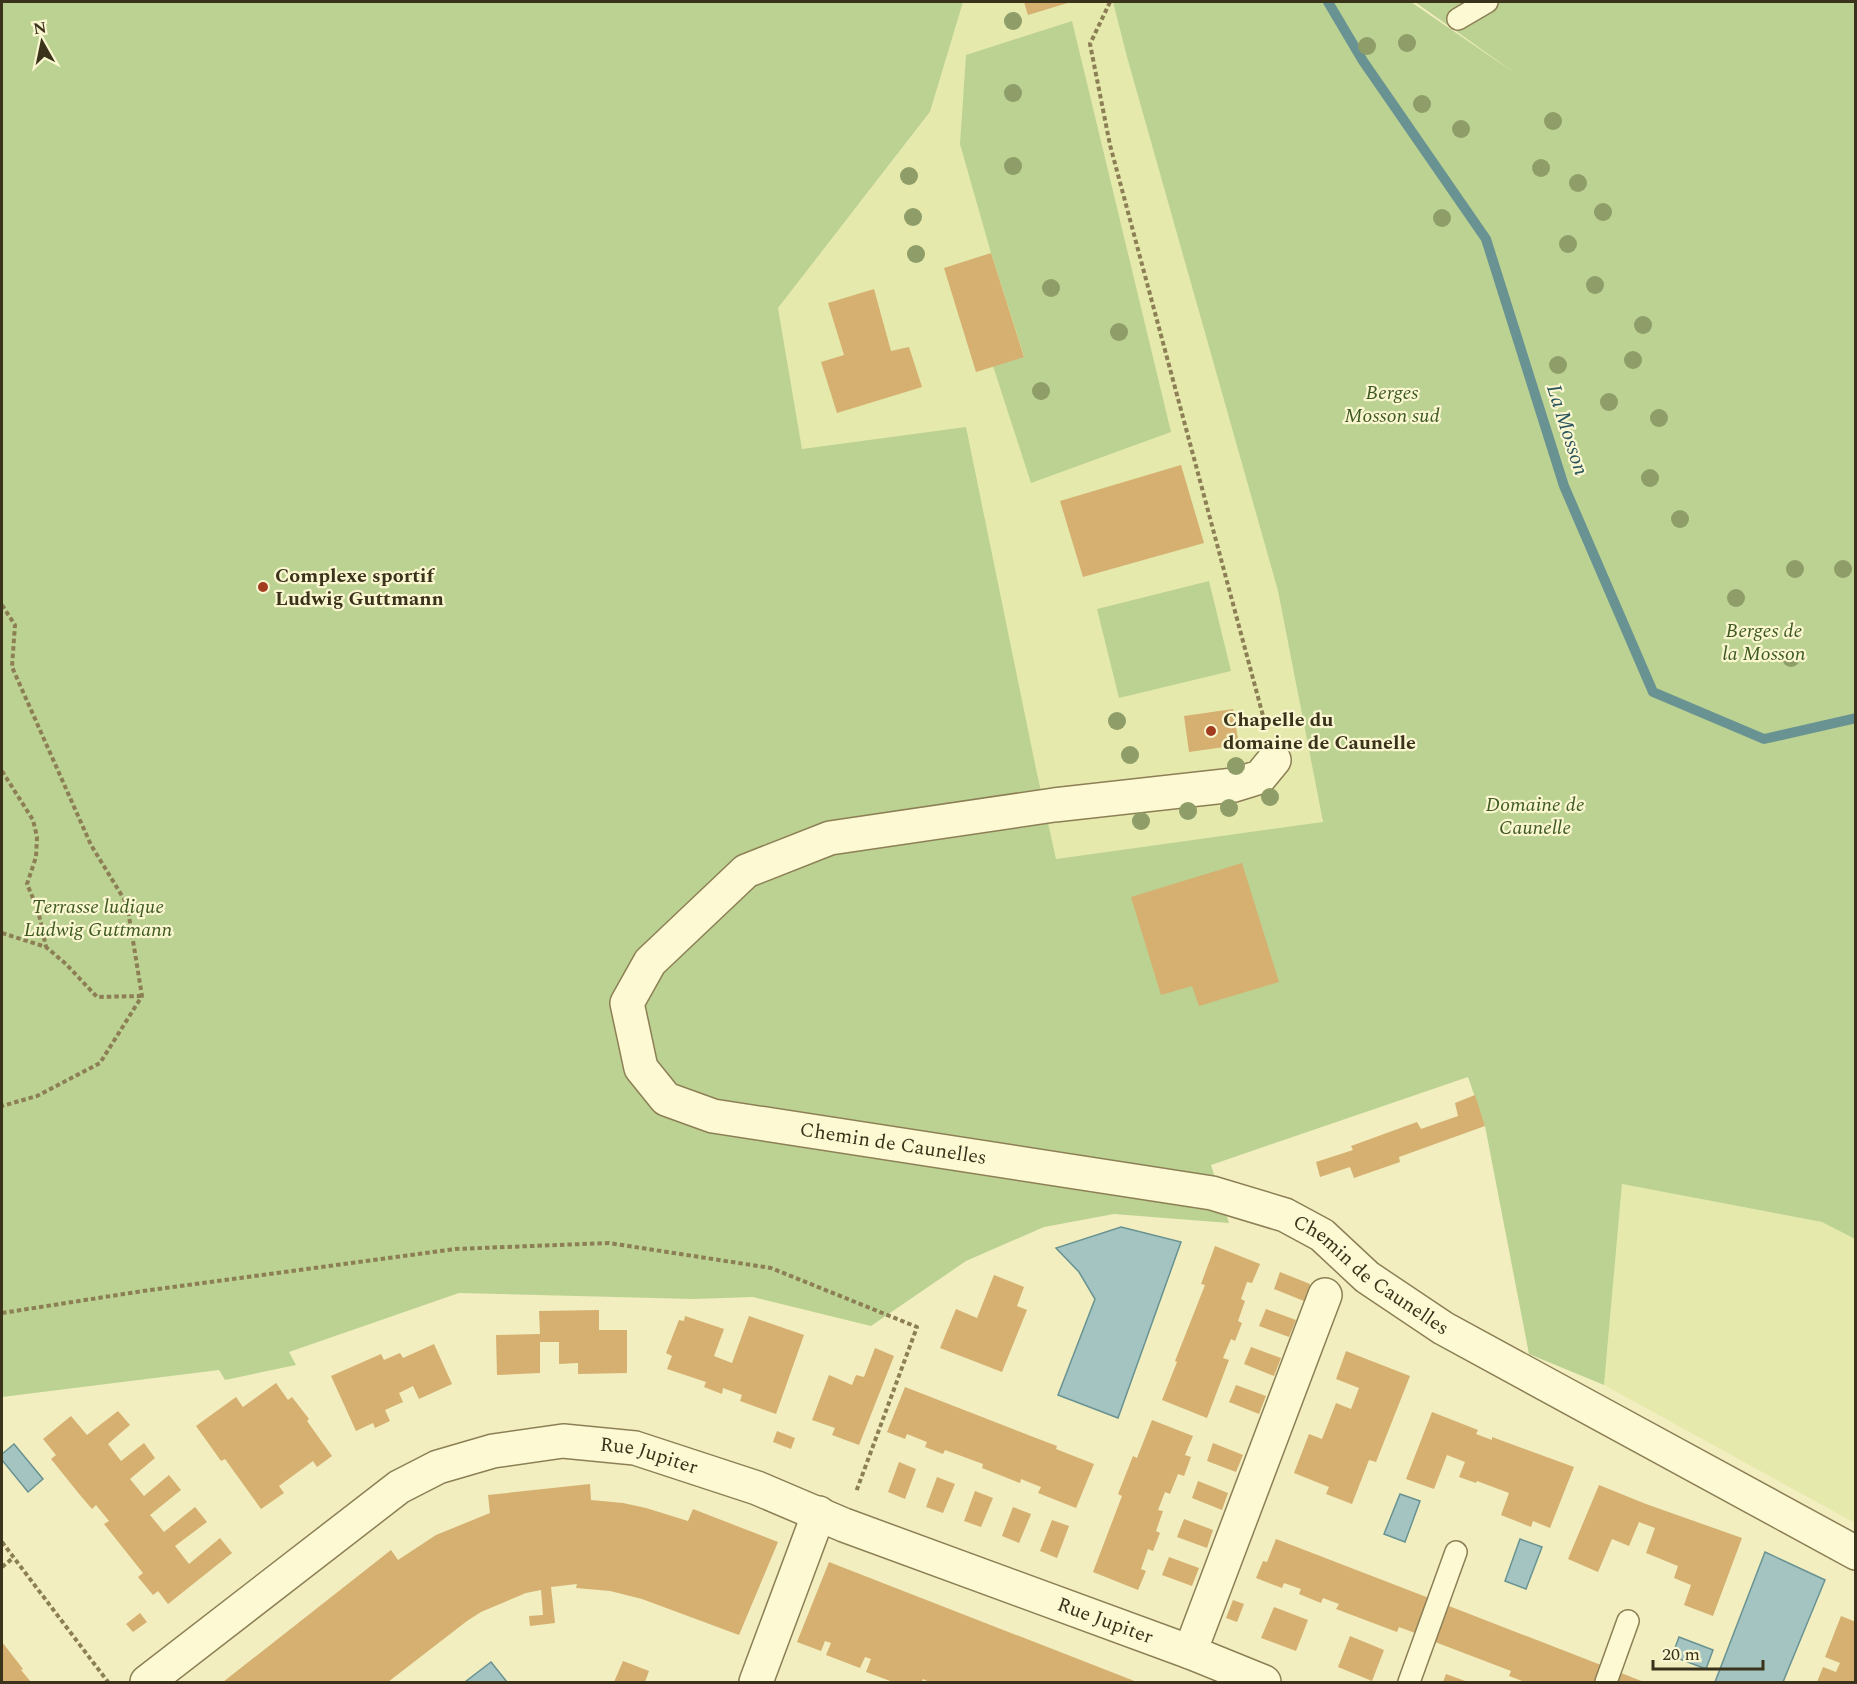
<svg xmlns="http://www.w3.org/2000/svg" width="1857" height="1684" font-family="Spectral,serif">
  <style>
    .farmland { fill: #e5e9ac }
    .green { fill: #bcd292 }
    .water { fill: #a3c4c1; stroke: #699392; stroke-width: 1.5 }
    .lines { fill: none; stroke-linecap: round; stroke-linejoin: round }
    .stream { stroke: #699392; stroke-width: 10 }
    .building { fill: #d5b071 }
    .service-casing { stroke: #8d7f55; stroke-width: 24 }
    .minor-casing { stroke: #8d7f55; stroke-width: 36 }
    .path { stroke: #8d7f55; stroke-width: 4; stroke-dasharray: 4.5 3; stroke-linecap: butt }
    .service { stroke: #fcf9d3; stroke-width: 21 }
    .minor { stroke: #fcf9d3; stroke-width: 33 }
    .tree { fill: #8f9d68 }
    .poi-dot { fill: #a33b1f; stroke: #f9f6d0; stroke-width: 2 }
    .labels { text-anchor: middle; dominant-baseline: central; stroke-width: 4.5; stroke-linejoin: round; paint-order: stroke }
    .park-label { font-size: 20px; font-style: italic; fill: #3e5a20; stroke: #f9f6d0 }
    .poi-label { font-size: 20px; font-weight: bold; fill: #3b321b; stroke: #f9f6d0; text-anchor: start }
    .street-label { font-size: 20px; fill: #3b321b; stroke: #f9f6d0 }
    .water-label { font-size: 21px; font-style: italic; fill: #29545d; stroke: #f9f6d0 }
  </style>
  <rect width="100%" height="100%" fill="#f2eebf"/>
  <!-- farmland -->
  <g class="farmland">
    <polygon points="963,2 1113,2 1127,57 1278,591 1323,823 1055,859 1035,764 802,449 778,308 930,113"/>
    <polygon points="1622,1184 1822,1222 1855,1239 1855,1523 1604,1385"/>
  </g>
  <!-- green -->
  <g class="green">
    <polygon points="2,2 963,2 930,112 778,308 802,449 966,427 1035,764 1056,859 1323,822 1278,591 1127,57 1113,2 1411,2 1519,76 1415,2 1855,2 1855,1239 1822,1222 1622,1184 1604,1385 1529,1354 1485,1126 1468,1077 1211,1165 1229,1223 1114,1214 1044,1227 966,1261 871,1326 753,1297 694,1299 459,1293 289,1352 296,1365 225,1380 219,1370 2,1397"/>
    <polygon points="1072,21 1171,432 1031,483 993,366 1024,356 991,253 960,144 966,55"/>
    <polygon points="1209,581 1231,671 1119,698 1097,609"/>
  </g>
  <!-- water -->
  <g class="water">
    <polygon points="1121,1227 1181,1242 1118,1418 1058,1395 1095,1299 1079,1272 1056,1248"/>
    <polygon points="14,1444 43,1479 28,1492 2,1460 2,1454"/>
    <polygon points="1400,1494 1420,1501 1405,1542 1384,1534"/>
    <polygon points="1520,1539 1542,1547 1526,1589 1505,1581"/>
    <polygon points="1765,1552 1825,1580 1783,1682 1715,1682"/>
    <polygon points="1679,1637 1713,1650 1706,1669 1672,1656"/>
    <polygon points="491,1662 507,1682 465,1682"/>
  </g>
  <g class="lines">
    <!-- stream -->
    <polyline class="stream" points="1328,2 1363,61 1486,239 1564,486 1653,692 1764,739 1856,718"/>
  </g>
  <!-- building -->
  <g class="building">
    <polygon points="1024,2 1071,2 1028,15"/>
    <polygon points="991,253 1024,357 976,372 944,268"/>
    <polygon points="874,289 891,351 909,347 922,387 837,413 821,362 844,355 828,303"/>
    <polygon points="1181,465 1204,543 1083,577 1060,501"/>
    <polygon points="1233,709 1239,745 1189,752 1184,716"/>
    <polygon points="1242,863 1279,982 1199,1006 1192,986 1161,995 1131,897"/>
    <polygon points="1475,1095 1485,1126 1399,1157 1400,1162 1354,1178 1350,1167 1320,1177 1316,1162 1353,1150 1351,1146 1417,1122 1421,1129 1458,1116 1455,1103"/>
    <polygon points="1215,1246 1260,1264 1252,1283 1247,1282 1241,1299 1245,1301 1238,1321 1242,1323 1235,1341 1231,1339 1223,1358 1229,1360 1207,1418 1162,1400 1177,1362 1175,1361 1205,1285 1201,1284"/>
    <polygon points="1280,1272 1310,1284 1304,1301 1274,1289"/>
    <polygon points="994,1275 1024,1287 1017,1306 1027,1310 1002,1372 940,1348 956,1309 977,1318"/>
    <polygon points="1266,1309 1296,1320 1289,1337 1259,1326"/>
    <polygon points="599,1310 599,1330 627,1330 627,1373 578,1374 578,1363 559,1364 559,1342 540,1342 540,1373 497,1375 496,1335 540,1334 539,1311"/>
    <polygon points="685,1316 724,1329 714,1356 732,1363 749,1316 804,1335 776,1414 740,1401 742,1395 723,1388 722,1394 704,1387 706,1382 667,1369 672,1356 666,1353 679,1320 684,1321"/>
    <polygon points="434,1344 452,1384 419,1399 413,1386 399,1393 403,1402 385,1410 390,1421 375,1428 373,1423 356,1431 331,1376 381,1354 384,1360 400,1353 403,1358"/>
    <polygon points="1251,1347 1281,1358 1274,1376 1244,1364"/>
    <polygon points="875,1348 894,1356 859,1445 832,1435 835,1428 812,1420 829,1375 852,1385 856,1375 864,1377"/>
    <polygon points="1346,1351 1410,1376 1376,1462 1369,1460 1352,1504 1326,1494 1329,1487 1294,1473 1309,1434 1322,1439 1336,1403 1351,1409 1359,1388 1336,1379"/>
    <polygon points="276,1383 288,1400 292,1397 309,1419 307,1421 332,1456 317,1467 313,1461 279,1486 284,1493 261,1509 225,1459 221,1461 196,1426 236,1397 243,1407"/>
    <polygon points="1236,1385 1266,1396 1259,1414 1229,1402"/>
    <polygon points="905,1387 1036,1438 1057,1446 1056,1449 1094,1464 1076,1508 1038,1493 1041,1487 1021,1479 1020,1483 982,1468 983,1464 945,1450 943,1454 925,1447 927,1442 907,1434 905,1439 887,1432"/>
    <polygon points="118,1411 130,1425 108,1444 121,1461 144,1443 155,1458 130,1479 144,1496 169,1475 181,1490 150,1515 164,1532 195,1507 207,1522 175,1546 189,1564 220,1538 232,1553 168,1604 158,1591 153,1595 138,1577 143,1573 104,1524 109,1521 96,1505 92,1509 80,1495 51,1459 56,1455 43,1439 71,1416 87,1435"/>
    <polygon points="1432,1412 1478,1430 1476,1434 1492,1440 1492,1437 1574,1467 1550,1528 1533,1521 1531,1527 1501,1515 1509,1493 1477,1481 1476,1483 1459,1477 1465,1462 1447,1455 1434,1489 1406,1479"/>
    <polygon points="1152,1420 1193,1436 1185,1455 1191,1457 1184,1476 1178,1474 1170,1494 1165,1492 1158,1510 1163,1511 1156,1531 1160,1533 1153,1551 1148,1549 1141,1569 1146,1571 1138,1590 1093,1572 1122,1496 1118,1494 1133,1456 1137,1458"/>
    <polygon points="777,1431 795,1438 791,1449 773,1442"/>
    <polygon points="1213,1443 1243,1455 1236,1472 1207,1461"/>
    <polygon points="899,1462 916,1469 905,1499 888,1492"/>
    <polygon points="937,1477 955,1484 943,1513 926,1507"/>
    <polygon points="1198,1481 1228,1493 1222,1510 1192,1498"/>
    <polygon points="590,1484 591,1500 623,1503 646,1508 688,1521 693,1509 778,1542 739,1635 642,1599 610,1591 576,1588 577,1584 551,1587 555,1623 530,1626 529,1616 543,1615 541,1590 526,1593 481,1612 467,1621 388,1682 223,1682 391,1550 398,1560 436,1535 490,1513 488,1495"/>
    <polygon points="1599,1485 1646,1504 1742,1538 1713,1616 1684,1605 1691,1585 1674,1578 1678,1566 1646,1553 1655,1528 1639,1522 1629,1546 1612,1539 1598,1572 1568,1559"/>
    <polygon points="975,1491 993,1498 981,1527 964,1521"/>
    <polygon points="1013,1507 1031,1514 1019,1543 1002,1536"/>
    <polygon points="1184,1519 1213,1530 1207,1548 1177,1537"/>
    <polygon points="1052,1520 1069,1526 1057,1558 1040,1551"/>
    <polygon points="1276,1539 1429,1598 1415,1633 1399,1627 1397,1632 1336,1609 1339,1604 1323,1598 1321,1603 1299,1594 1301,1589 1284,1583 1282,1588 1256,1578 1263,1561 1267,1562"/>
    <polygon points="1169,1557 1199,1568 1192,1586 1162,1575"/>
    <polygon points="829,1562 1137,1682 929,1682 923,1679 922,1682 893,1682 866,1672 871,1659 865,1657 860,1668 826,1655 831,1643 825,1641 821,1651 797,1642"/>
    <polygon points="1233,1600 1244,1604 1237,1622 1226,1618"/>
    <polygon points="1449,1606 1601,1665 1594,1682 1525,1682 1509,1676 1511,1671 1435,1642"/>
    <polygon points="1274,1607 1308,1620 1296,1651 1261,1638"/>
    <polygon points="140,1613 147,1622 133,1632 126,1624"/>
    <polygon points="1841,1616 1856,1622 1856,1682 1817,1682 1823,1667 1836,1672 1840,1663 1825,1657"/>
    <polygon points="1350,1636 1384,1650 1372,1681 1338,1667"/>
    <polygon points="2,1642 23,1669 21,1670 31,1682 2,1682"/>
    <polygon points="623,1661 649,1671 645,1682 614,1682"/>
    <polygon points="1621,1673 1644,1682 1617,1682"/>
    <polygon points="1446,1674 1468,1682 1443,1682"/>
  </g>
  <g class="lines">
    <defs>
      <g id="service">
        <polyline points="1458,19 1487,2"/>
        <polyline points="1409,1682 1456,1552"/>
        <polyline points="1606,1682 1628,1621"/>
      </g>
      <g id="minor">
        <path id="s1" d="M1274,760L1260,777L1234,785L1054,805L830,838L746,871L650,962L627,1003L641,1068L666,1099L713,1116L1212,1193L1285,1215L1322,1235L1367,1277L1443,1328L1856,1553"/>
        <polyline points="1190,1652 1325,1295"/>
        <path id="s2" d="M147,1682L399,1487L438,1467L493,1451L563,1441L635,1448L757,1488L844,1525L1190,1652L1264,1682"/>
        <polyline points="756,1682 819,1513"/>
      </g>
    </defs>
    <!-- service casing -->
    <use href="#service" class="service-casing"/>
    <!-- minor casing -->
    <use href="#minor" class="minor-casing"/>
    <!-- path -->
    <g class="path">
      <polyline points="1110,2 1090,44 1110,145 1266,727"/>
      <polyline points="2,605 15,625 12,667 91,845 127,904 142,996 100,1063 37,1096 2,1106"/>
      <polyline points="2,771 33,820 37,837 36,857 27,884 38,910 46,947"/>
      <polyline points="2,933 46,947 66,964 97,997 141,996"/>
      <polyline points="2,1313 143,1291 455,1249 609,1243 771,1268 917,1327 856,1492"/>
      <polyline points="2,1542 108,1682"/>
      <polyline points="2,1567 13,1558"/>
    </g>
    <!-- service -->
    <use href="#service" class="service"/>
    <!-- minor -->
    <use href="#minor" class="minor"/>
  </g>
  <!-- trees -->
  <g class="tree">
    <circle cx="1013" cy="21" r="9"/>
    <circle cx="1407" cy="43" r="9"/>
    <circle cx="1367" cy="46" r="9"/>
    <circle cx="1013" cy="93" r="9"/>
    <circle cx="1422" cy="104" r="9"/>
    <circle cx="1553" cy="121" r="9"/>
    <circle cx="1461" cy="129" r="9"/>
    <circle cx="1013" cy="166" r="9"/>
    <circle cx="1541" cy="168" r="9"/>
    <circle cx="909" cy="176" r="9"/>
    <circle cx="1578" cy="183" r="9"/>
    <circle cx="1603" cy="212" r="9"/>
    <circle cx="913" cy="217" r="9"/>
    <circle cx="1442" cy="218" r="9"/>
    <circle cx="1568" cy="244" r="9"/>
    <circle cx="916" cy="254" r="9"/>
    <circle cx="1595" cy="285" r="9"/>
    <circle cx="1051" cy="288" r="9"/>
    <circle cx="1643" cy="325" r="9"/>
    <circle cx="1119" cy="332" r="9"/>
    <circle cx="1633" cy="360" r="9"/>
    <circle cx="1558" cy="365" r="9"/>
    <circle cx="1041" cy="391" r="9"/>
    <circle cx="1609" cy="402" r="9"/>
    <circle cx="1659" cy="418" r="9"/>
    <circle cx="1650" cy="478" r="9"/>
    <circle cx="1680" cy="519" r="9"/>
    <circle cx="1795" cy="569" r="9"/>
    <circle cx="1843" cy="569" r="9"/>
    <circle cx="1736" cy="598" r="9"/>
    <circle cx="1791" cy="658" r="9"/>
    <circle cx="1117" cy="721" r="9"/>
    <circle cx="1130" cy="755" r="9"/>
    <circle cx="1236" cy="766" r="9"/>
    <circle cx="1270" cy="797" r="9"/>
    <circle cx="1229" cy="808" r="9"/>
    <circle cx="1188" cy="811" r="9"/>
    <circle cx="1141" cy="821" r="9"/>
  </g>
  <!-- markers -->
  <g class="poi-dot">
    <circle cx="263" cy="587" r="6"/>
    <circle cx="1211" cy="731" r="6"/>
  </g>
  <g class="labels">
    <!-- park labels -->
    <g class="park-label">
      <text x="1392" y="393">Berges<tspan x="1392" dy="23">Mosson sud</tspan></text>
      <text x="1764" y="631">Berges de<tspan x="1764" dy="23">la Mosson</tspan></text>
      <text x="1535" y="805">Domaine de<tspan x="1535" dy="23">Caunelle</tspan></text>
      <text x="98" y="907">Terrasse ludique<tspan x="98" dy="23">Ludwig Guttmann</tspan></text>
    </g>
    <!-- poi labels -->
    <g class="poi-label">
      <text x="275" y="576">Complexe sportif<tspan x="275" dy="23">Ludwig Guttmann</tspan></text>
      <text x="1223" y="720">Chapelle du<tspan x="1223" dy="23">domaine de Caunelle</tspan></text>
    </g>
    <!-- street labels -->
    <g class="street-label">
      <text stroke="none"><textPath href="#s1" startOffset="1065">Chemin de Caunelles</textPath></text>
      <text stroke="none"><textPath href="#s1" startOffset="1569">Chemin de Caunelles</textPath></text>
      <text stroke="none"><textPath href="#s2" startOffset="578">Rue Jupiter</textPath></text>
      <text stroke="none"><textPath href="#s2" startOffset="1064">Rue Jupiter</textPath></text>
    </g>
    <!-- water labels -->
    <g class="water-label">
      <text transform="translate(1567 430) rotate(72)">La Mosson</text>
    </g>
  </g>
  <!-- border -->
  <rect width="1857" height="1684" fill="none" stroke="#3b321b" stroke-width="6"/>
  <!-- north arrow -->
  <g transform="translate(42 42) rotate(351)" stroke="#f9f6d0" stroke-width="4.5" paint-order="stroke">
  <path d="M0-4.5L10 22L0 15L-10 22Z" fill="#3b321b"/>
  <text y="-9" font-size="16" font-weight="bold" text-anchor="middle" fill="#3b321b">N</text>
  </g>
  <!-- scale -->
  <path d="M1653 1660v9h110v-9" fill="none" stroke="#3b321b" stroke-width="3"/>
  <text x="1662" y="1660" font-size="18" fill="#3b321b" stroke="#f9f6d0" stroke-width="4.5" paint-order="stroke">20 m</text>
</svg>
